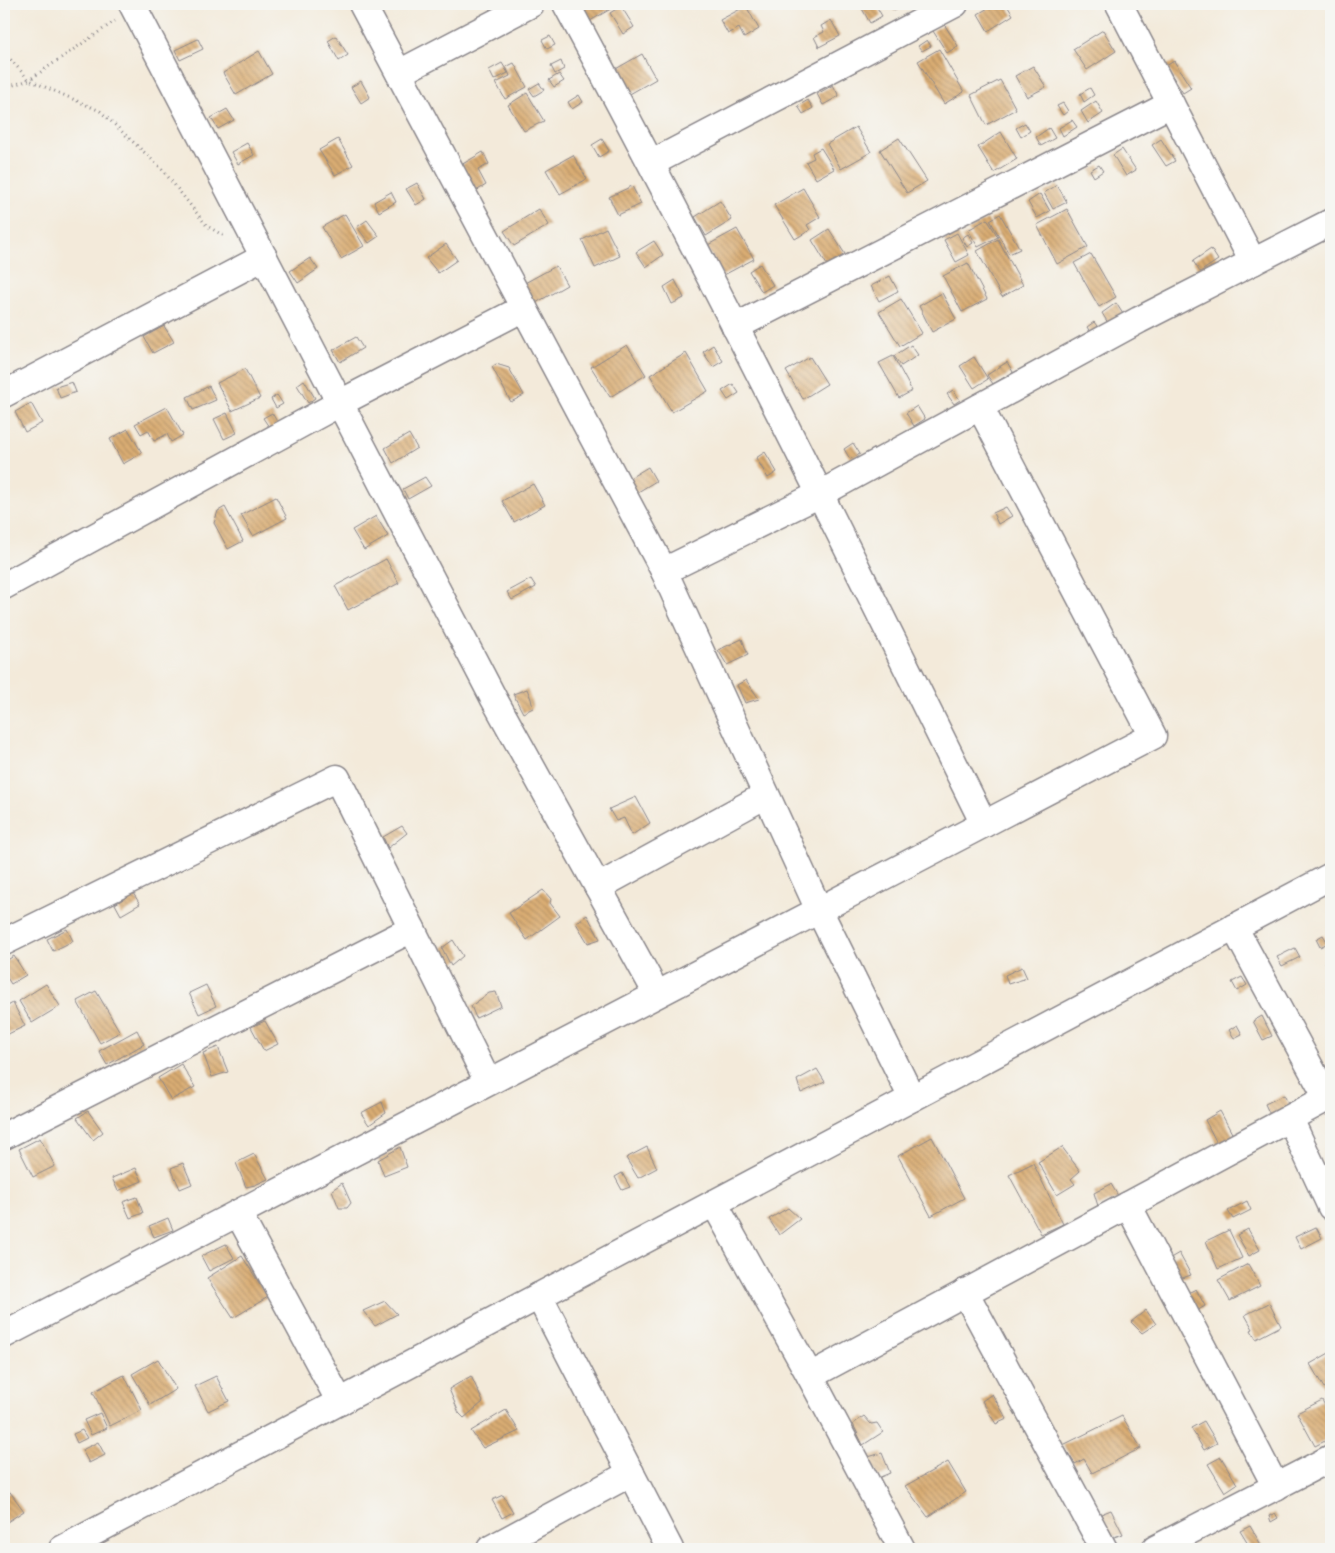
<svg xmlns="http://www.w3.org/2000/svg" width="1335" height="1553" font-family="'EB Garamond',serif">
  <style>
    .building { fill: url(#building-back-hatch) }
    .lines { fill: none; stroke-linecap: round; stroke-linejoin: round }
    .minor-casing { stroke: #8a868a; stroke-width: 29 }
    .path { stroke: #8a868a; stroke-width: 3; stroke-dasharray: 1 4; stroke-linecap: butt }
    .minor { stroke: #fff; stroke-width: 26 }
  </style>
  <defs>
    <pattern id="building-back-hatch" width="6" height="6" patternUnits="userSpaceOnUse" patternTransform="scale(1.25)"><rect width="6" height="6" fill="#daad73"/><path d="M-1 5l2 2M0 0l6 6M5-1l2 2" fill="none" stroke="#b08c60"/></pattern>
  </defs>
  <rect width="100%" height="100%" fill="#f6f6f2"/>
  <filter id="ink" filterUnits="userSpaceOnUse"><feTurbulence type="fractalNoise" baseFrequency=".02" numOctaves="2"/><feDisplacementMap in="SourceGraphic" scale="10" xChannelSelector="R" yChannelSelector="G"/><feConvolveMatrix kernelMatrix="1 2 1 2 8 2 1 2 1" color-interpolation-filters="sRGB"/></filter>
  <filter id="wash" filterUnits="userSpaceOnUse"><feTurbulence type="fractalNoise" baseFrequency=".0096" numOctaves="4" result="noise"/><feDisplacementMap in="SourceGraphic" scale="20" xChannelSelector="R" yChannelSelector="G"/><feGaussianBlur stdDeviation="1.12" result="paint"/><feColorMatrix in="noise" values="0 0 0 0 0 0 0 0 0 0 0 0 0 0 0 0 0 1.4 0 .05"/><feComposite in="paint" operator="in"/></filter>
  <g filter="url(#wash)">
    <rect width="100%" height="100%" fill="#f3eada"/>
    <g id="blocks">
      <!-- building -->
      <g class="building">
        <polygon points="582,4 619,4 590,21 580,5"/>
        <polygon points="862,4 875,4 882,16 870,23 860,5"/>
        <polygon points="890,4 907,4 894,11"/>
        <polygon points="995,4 1006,4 1013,15 988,31 978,14"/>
        <polygon points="621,6 634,27 623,34 610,13"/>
        <polygon points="746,6 759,29 744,38 739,28 728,34 720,20"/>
        <polygon points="831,20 840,36 819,47 814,37 824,32 821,26"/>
        <polygon points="944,24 958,46 947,53 933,31"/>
        <polygon points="1103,30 1116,51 1087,70 1073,49"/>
        <polygon points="336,36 348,55 339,61 328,41"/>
        <polygon points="550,36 555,45 547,49 542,40"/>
        <polygon points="198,39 203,49 180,60 175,50"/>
        <polygon points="927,40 931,46 922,51 918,46"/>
        <polygon points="939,49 964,92 944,104 918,61"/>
        <polygon points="259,51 272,74 236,95 223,73"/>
        <polygon points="642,54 656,79 628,95 614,70"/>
        <polygon points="561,61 564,69 555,74 551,66"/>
        <polygon points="1174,61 1191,88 1183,93 1166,66"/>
        <polygon points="502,63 508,73 494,80 489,70"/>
        <polygon points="514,63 527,87 505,99 496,83 510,76 506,67"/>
        <polygon points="1033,66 1046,87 1027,97 1015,76"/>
        <polygon points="559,74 564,81 554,87 549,80"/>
        <polygon points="1000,80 1016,109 986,125 971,95"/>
        <polygon points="361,81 370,97 361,103 351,87"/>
        <polygon points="539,83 544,90 534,96 529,89"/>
        <polygon points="833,85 839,96 823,105 817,94"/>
        <polygon points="1090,88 1094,95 1084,102 1080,94"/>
        <polygon points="527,93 544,121 524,131 508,105"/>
        <polygon points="579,95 583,102 572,109 568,102"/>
        <polygon points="808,100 813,108 803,114 798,106"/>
        <polygon points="1096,101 1103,113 1088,123 1081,111"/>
        <polygon points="1063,103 1068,111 1063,115 1057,106"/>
        <polygon points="227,109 234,120 218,129 211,118"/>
        <polygon points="1072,120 1077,127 1063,136 1059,128"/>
        <polygon points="1025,123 1030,131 1021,137 1016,128"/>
        <polygon points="856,127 871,152 841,169 827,144"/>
        <polygon points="1049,128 1055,138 1041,146 1036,137"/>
        <polygon points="1001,132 1017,159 994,173 978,147"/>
        <polygon points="899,138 927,181 907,193 880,150"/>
        <polygon points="338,139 353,165 335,175 319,150"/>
        <polygon points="602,139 609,151 599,157 592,145"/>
        <polygon points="1161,139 1175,161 1166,166 1152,145"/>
        <polygon points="247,143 254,155 238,164 231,152"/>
        <polygon points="821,148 834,169 816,179 806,162 814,158 812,153"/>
        <polygon points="1122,149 1136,170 1126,176 1113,155"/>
        <polygon points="483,152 489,164 478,170 486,185 476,191 461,165"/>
        <polygon points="573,155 587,179 560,194 546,170"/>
        <polygon points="1099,165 1103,171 1094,177 1090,170"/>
        <polygon points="417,183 426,199 416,205 406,189"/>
        <polygon points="1057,185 1067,202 1053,209 1044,193"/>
        <polygon points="632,186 641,204 618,215 609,197"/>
        <polygon points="803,188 820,217 807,225 810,230 795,239 774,205"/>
        <polygon points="391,192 396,202 379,212 374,202"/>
        <polygon points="1040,194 1050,211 1037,218 1028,202"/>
        <polygon points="720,201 732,220 706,236 695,217"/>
        <polygon points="539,209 549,225 514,246 504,231"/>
        <polygon points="1067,209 1088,247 1057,264 1037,225"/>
        <polygon points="345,214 364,246 341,259 322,227"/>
        <polygon points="1000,214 1020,249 1009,254 990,220"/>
        <polygon points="987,219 998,237 978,247 968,230"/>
        <polygon points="367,220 379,236 369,243 357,227"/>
        <polygon points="606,228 620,256 595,268 582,240"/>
        <polygon points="737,229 754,259 722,276 706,246"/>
        <polygon points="829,229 845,254 827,265 812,240"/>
        <polygon points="957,233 969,255 956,262 944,240"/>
        <polygon points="968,234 973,243 967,247 962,238"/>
        <polygon points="998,239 1023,285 1002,297 977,251"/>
        <polygon points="654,241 663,255 646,267 636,252"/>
        <polygon points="446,244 457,260 438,273 426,258"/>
        <polygon points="1211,249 1218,260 1200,272 1193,261"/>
        <polygon points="1091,254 1116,297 1099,307 1074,263"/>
        <polygon points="310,258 318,269 298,283 290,271"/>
        <polygon points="968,263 987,299 962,312 943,276"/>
        <polygon points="760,264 773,285 762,292 749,271"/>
        <polygon points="556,266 567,285 534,304 523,284"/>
        <polygon points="890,276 898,291 879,301 871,286"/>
        <polygon points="675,280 684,298 672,304 664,287"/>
        <polygon points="942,293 956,319 932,332 919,306"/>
        <polygon points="901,299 922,333 900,346 879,312"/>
        <polygon points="1116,303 1123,314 1108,323 1102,313"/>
        <polygon points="1094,322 1100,330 1092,335 1087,327"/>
        <polygon points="164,326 174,342 153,353 144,337"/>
        <polygon points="356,337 363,348 340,362 333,350"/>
        <polygon points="627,345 646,375 610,397 591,367"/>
        <polygon points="713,345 723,361 713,367 703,352"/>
        <polygon points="911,345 918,355 901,366 894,356"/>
        <polygon points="686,353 708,391 672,412 650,375"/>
        <polygon points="893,356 912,391 899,398 879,363"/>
        <polygon points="810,357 827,384 803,399 786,371"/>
        <polygon points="974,357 988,379 974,388 960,366"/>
        <polygon points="1007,362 1013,372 993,384 987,375"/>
        <polygon points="496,364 509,368 524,395 511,402 492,367"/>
        <polygon points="245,369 260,398 232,411 217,383"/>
        <polygon points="304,380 315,398 308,403 297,385"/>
        <polygon points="72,382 76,392 60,398 56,387"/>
        <polygon points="733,384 739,393 728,400 722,391"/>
        <polygon points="209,386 216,400 193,410 187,397"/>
        <polygon points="953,390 960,400 954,404 947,394"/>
        <polygon points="277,395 283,404 276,408 271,399"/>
        <polygon points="31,403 42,423 25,432 15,412"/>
        <polygon points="917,406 925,419 914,426 906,413"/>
        <polygon points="167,407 183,435 171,442 167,434 154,441 148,430 141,434 135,424"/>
        <polygon points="227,413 237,433 224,439 214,419"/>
        <polygon points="272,413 279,425 271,430 263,418"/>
        <polygon points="128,429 142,453 123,464 110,439"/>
        <polygon points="409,434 417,448 393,463 385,448"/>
        <polygon points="853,443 860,454 850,459 844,449"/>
        <polygon points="765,452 777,472 768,478 756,458"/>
        <polygon points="648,467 656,481 633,495 625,481"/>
        <polygon points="425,477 431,486 408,499 403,489"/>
        <polygon points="533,484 545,505 514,522 502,501"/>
        <polygon points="276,497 287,518 253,536 241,515"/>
        <polygon points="225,507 243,541 228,549 214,523 218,511"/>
        <polygon points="1006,507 1012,516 998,524 993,513"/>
        <polygon points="376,516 388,536 364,550 352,530"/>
        <polygon points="386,559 399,583 348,610 335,586"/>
        <polygon points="531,579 536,587 512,600 507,592"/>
        <polygon points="742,639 748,655 727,665 718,650"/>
        <polygon points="746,680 759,699 745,703 737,685"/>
        <polygon points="527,689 531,699 533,708 523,713 513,694"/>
        <polygon points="636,797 650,823 632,835 624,818 616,821 609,809"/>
        <polygon points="402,826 407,833 388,848 383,837"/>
        <polygon points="543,890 551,899 550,903 560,916 527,940 509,913"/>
        <polygon points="133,893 140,904 121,915 115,904"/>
        <polygon points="587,915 600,939 588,943 576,923"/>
        <polygon points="67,929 73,941 53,951 47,939"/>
        <polygon points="1323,935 1328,943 1320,947 1316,939"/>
        <polygon points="453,940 463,956 451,966 442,948"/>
        <polygon points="1295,948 1300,957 1282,966 1277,957"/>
        <polygon points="14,956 26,975 11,984 4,973 4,962"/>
        <polygon points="1331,958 1331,974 1325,962"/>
        <polygon points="1022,967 1027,978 1008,984 1005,975"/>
        <polygon points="1242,977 1247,985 1237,991 1232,982"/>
        <polygon points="46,984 60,1006 32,1023 19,1001"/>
        <polygon points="206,985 216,1006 199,1014 189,993"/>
        <polygon points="96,991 120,1032 100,1043 77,1001"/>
        <polygon points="496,992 501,1006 476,1018 471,1006 489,993"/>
        <polygon points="13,1003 25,1026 4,1036 4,1008"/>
        <polygon points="1262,1016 1272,1036 1263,1040 1253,1021"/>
        <polygon points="265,1021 278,1044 264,1051 251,1027"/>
        <polygon points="1237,1025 1242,1034 1234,1038 1229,1030"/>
        <polygon points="137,1030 144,1044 107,1065 99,1051"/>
        <polygon points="218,1047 228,1072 212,1077 203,1053"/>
        <polygon points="181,1064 195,1087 171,1100 158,1078"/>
        <polygon points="817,1069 825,1082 801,1093 797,1080"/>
        <polygon points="1284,1095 1290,1107 1271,1117 1265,1104"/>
        <polygon points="382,1102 386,1113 369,1125 361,1113"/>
        <polygon points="88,1111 103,1132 93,1140 77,1118"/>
        <polygon points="1220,1111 1234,1137 1218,1145 1205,1120"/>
        <polygon points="932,1137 964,1198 931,1216 898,1156"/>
        <polygon points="40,1138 55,1166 33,1177 19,1149"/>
        <polygon points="400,1147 407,1167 384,1176 378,1160"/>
        <polygon points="647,1147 657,1168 638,1178 626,1158"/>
        <polygon points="1062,1147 1080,1171 1071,1179 1075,1184 1057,1195 1038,1162"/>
        <polygon points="254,1154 268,1179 255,1185 246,1187 236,1163"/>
        <polygon points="183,1163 192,1184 180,1189 171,1168"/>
        <polygon points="1033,1163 1063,1224 1041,1234 1009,1175"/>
        <polygon points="136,1168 142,1181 118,1191 112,1178"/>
        <polygon points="622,1173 630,1187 622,1190 615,1177"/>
        <polygon points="342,1183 351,1203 347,1208 339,1208 332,1190"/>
        <polygon points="1111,1184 1120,1199 1098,1206 1094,1193"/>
        <polygon points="137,1197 143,1213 130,1218 123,1202"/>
        <polygon points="1247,1201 1251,1210 1233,1219 1228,1211"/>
        <polygon points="788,1208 800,1219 779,1235 769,1219"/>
        <polygon points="168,1218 173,1230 154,1237 149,1226"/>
        <polygon points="1316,1227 1322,1238 1301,1249 1295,1237"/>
        <polygon points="1248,1229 1260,1250 1249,1256 1237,1235"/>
        <polygon points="1229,1230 1242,1258 1218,1269 1206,1241"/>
        <polygon points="226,1244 234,1258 209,1271 201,1256"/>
        <polygon points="1179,1253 1191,1275 1177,1280 1167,1260"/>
        <polygon points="242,1256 268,1297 233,1318 207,1278"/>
        <polygon points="1248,1264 1260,1286 1230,1301 1218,1280"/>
        <polygon points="1196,1289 1205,1306 1195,1312 1184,1295"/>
        <polygon points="385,1301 397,1314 375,1326 363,1311"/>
        <polygon points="1269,1303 1281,1326 1256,1339 1251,1330 1253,1329 1245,1315"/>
        <polygon points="1146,1310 1156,1324 1142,1333 1131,1322"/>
        <polygon points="1331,1352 1331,1384 1324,1388 1310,1364"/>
        <polygon points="158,1359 176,1389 150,1405 132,1374"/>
        <polygon points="124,1375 142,1410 110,1426 93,1392"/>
        <polygon points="216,1376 229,1401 208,1411 195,1386"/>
        <polygon points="471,1376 483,1402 464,1418 459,1413 449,1389"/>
        <polygon points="992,1394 1007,1419 996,1424 982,1401"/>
        <polygon points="1322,1400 1331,1417 1331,1438 1315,1446 1297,1413"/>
        <polygon points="506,1410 519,1431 483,1448 471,1431"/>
        <polygon points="100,1413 107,1428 91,1435 84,1420"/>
        <polygon points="864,1416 871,1424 877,1423 883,1432 863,1445 853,1424"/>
        <polygon points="1122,1416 1141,1448 1092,1473 1084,1459 1075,1464 1063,1445"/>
        <polygon points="1204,1421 1217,1443 1204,1450 1191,1428"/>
        <polygon points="82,1430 87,1438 77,1443 73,1434"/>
        <polygon points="98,1442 105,1455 89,1463 82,1450"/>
        <polygon points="882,1453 890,1473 878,1478 868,1457"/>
        <polygon points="1221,1457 1237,1484 1225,1492 1208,1464"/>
        <polygon points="948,1462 966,1492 928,1517 905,1486"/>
        <polygon points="10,1492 24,1511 4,1524 4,1496"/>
        <polygon points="503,1495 513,1512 502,1518 492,1500"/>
        <polygon points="1111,1510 1123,1534 1111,1538 1101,1514"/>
        <polygon points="1275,1513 1278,1518 1271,1522 1269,1516"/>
        <polygon points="1250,1526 1263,1548 1260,1549 1251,1549 1240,1531"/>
      </g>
    </g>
  </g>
  <g filter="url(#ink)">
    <use href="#blocks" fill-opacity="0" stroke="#8a868a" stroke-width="1"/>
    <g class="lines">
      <defs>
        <g id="minor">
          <polyline points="132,4 494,699 657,994"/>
          <polyline points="362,4 664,571 819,910 912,1098"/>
          <path d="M566,4C712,274 848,549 984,824"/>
          <polyline points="1119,4 1253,262"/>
          <polyline points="399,73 531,4"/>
          <polyline points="652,163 955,4"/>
          <polyline points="735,327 1171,104"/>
          <polyline points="4,394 264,257"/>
          <polyline points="664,571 820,494 1139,320 1331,222"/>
          <polyline points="4,586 340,403 524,308"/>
          <polyline points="598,887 766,795"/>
          <polyline points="1234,927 1327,1098"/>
          <polyline points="4,942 337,778 488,1082"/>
          <polyline points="1290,1119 1331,1207"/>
          <polyline points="4,1136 412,929"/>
          <polyline points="714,1203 810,1376 902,1549"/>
          <polyline points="1128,1205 1276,1487"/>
          <polyline points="238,1213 340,1402"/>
          <polyline points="965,1292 1104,1549"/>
          <polyline points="539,1296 670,1549"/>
          <polyline points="4,1335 1153,736 980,407"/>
          <polyline points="810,1376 1331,1096"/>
          <polyline points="62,1549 1331,876"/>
          <polyline points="490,1549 631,1473"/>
          <polyline points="1155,1549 1331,1458"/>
        </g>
      </defs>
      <!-- minor casing -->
      <use href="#minor" class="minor-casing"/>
      <!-- path -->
      <g class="path">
        <polyline points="4,52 29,80 100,111 161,168 207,226 226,237"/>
        <polyline points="4,88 29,80 115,21"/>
      </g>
      <!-- minor -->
      <use href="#minor" class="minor"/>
    </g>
  </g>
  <!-- margin -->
  <rect width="1335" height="1553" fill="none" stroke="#f6f6f2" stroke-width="20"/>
</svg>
